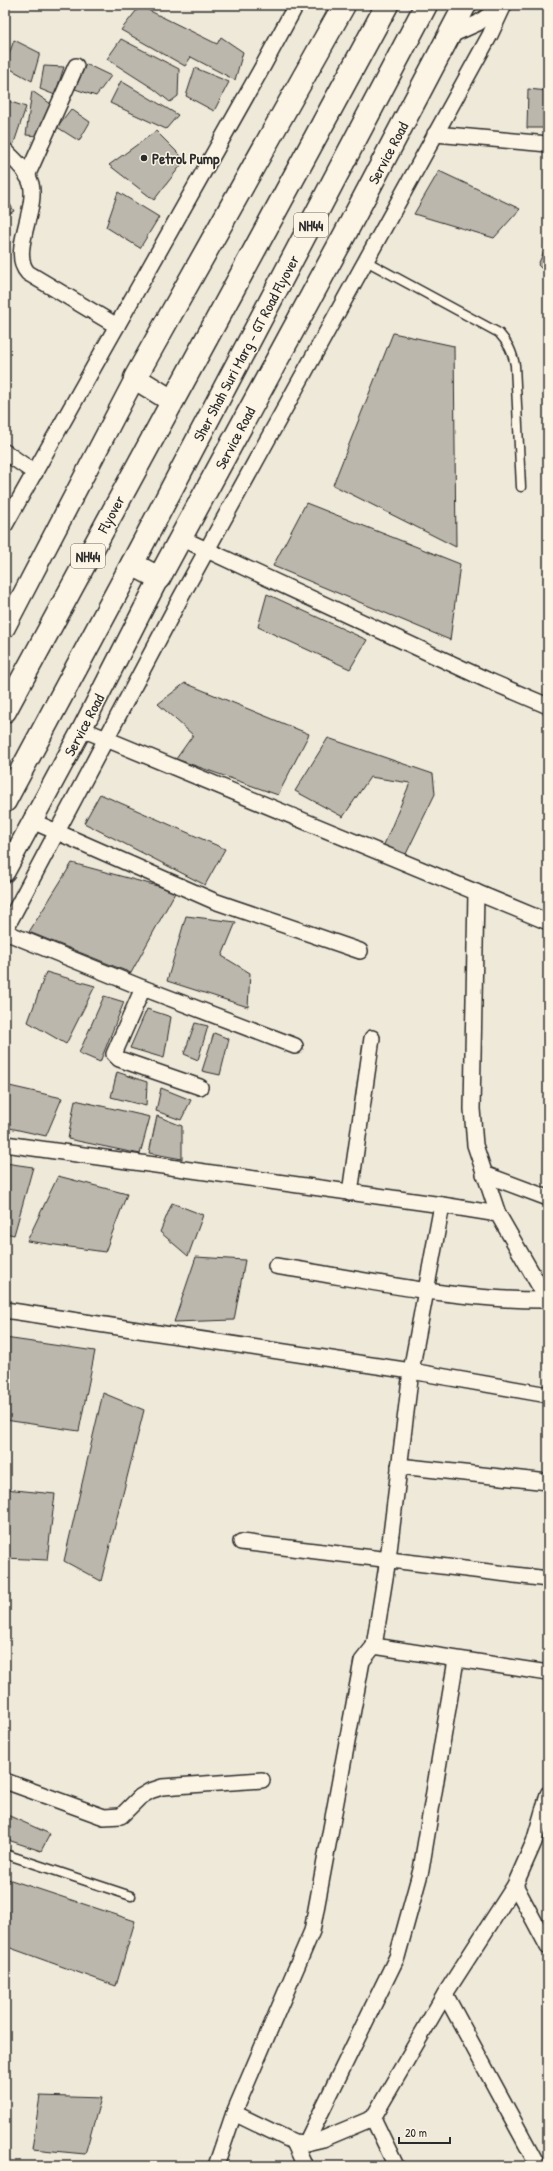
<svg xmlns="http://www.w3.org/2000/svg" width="553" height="2171" font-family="'Patrick Hand',sans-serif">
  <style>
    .building { fill: #bcb7ac; stroke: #2b2b2b }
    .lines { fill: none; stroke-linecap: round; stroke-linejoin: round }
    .service-casing { stroke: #2b2b2b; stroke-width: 11 }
    .minor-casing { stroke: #2b2b2b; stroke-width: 18 }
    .tertiary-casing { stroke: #2b2b2b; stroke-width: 22 }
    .primary-casing { stroke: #2b2b2b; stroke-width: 25 }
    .trunk-casing { stroke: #2b2b2b; stroke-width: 25 }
    .service { stroke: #fcf5e5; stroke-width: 8 }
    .minor { stroke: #fcf5e5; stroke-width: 15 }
    .tertiary { stroke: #fcf5e5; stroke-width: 19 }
    .primary { stroke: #fcf5e5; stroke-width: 22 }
    .trunk { stroke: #fcf5e5; stroke-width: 22 }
    .poi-dot { fill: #2b2b2b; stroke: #fcf5e5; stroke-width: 1.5 }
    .labels { text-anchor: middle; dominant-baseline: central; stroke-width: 3; stroke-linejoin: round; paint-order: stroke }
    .shield { fill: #fcf5e5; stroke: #6a6863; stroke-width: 1 }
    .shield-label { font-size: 14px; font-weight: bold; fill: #2b2b2b }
    .street-label { font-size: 15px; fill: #2b2b2b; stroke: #fcf5e5 }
    .poi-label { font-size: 15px; font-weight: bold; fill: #2b2b2b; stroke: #fcf5e5; text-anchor: start }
  </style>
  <rect width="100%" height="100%" fill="#efe9da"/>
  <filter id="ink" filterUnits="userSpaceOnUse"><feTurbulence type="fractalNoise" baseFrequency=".025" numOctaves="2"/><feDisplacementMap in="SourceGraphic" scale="8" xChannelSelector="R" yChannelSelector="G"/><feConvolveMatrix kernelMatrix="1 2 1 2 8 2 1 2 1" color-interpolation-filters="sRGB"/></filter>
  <g filter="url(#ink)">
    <!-- building -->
    <g class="building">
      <polygon points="140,6 217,44 221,37 243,52 235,80 191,57 185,66 121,30"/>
      <polygon points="121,39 179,69 178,96 170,102 154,89 107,59"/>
      <polygon points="14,40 40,53 32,81 5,66"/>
      <polygon points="86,64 111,76 96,96 75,89"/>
      <polygon points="44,66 64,67 55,95 40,89"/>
      <polygon points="195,68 229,82 214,111 186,96"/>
      <polygon points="121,81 178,115 166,129 110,103"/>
      <polygon points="528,89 548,91 548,128 527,128"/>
      <polygon points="32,91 54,106 38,136 26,135"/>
      <polygon points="5,100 26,107 13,146 5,138"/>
      <polygon points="71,109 90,122 79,141 57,127"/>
      <polygon points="156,131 185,160 154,200 109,165"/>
      <polygon points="439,171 520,209 494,238 414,214"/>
      <polygon points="118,192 159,217 140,248 106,227"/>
      <polygon points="5,196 14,211 5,216"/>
      <polygon points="548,242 548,275 538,265"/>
      <polygon points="393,333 454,346 456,547 333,485"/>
      <polygon points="306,503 460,564 450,640 273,566"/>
      <polygon points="267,594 367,640 350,669 258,627"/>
      <polygon points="185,683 309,734 278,795 176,759 193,735 158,704"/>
      <polygon points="328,738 433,774 435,794 405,856 383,847 410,783 370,777 343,817 295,791"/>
      <polygon points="100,794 225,849 205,885 84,823"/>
      <polygon points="72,863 176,891 131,973 29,932"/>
      <polygon points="186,916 236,922 222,956 250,973 248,1007 167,981"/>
      <polygon points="46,972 95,986 66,1044 28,1022"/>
      <polygon points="104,996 124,1002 100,1062 79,1053"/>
      <polygon points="147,1009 171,1017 164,1058 130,1048"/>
      <polygon points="195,1023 208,1026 198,1060 184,1054"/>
      <polygon points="214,1033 229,1039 220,1075 202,1071"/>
      <polygon points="117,1072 147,1082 146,1106 111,1097"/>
      <polygon points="5,1085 62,1098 46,1136 5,1127"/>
      <polygon points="161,1088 191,1100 181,1120 156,1111"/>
      <polygon points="75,1100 150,1117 140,1154 68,1139"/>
      <polygon points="157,1116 182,1126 182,1159 149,1153"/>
      <polygon points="5,1163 33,1167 14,1235 5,1233"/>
      <polygon points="58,1176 127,1194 105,1252 27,1241"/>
      <polygon points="172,1203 203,1215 188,1256 160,1232"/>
      <polygon points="196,1257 245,1260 234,1320 174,1322"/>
      <polygon points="5,1338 95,1351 79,1431 5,1420"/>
      <polygon points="103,1393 144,1410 101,1581 64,1561"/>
      <polygon points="5,1489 55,1494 47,1560 5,1558"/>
      <polygon points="5,1814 50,1834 41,1851 5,1839"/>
      <polygon points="5,1878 135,1921 116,1986 5,1946"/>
      <polygon points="40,2096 101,2098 85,2154 32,2149"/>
    </g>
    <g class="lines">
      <defs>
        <g id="service">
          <path d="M366,261L499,333C508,343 512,351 515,365L521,487"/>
          <polyline points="5,1854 131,1896"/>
        </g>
        <g id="minor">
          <polyline points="449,36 478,23 503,5"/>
          <polyline points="435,134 548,144"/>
          <path d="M5,150C14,160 27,170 31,184C38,209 9,253 28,273L117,326"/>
          <polyline points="27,176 76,66"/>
          <polyline points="5,452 35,473"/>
          <polyline points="5,525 263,66 296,5"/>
          <polyline points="181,538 487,680 548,706"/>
          <polyline points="82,729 548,922"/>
          <polyline points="32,821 214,901 360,951"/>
          <polyline points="476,892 472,1109 475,1145 498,1214"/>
          <polyline points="5,930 181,597 490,35 504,5"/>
          <polyline points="5,932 143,988 295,1046"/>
          <polyline points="143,988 114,1054 119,1059 200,1087"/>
          <polyline points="5,1144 442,1205 411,1371 548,1395"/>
          <polyline points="484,1174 548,1198"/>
          <polyline points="350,1193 372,1038"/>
          <polyline points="442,1205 498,1214 548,1301"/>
          <path d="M276,1266C366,1280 457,1301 548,1300"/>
          <polyline points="5,1310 411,1371 388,1559 374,1646 548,1673"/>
          <polyline points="399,1466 548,1482"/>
          <polyline points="241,1542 548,1579"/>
          <polyline points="5,1781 104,1817 121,1816 140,1797 150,1791 162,1787 262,1780"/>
          <polyline points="515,1885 548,1947"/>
          <polyline points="445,1994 538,2166"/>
          <polyline points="234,2113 312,1931 362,1661 374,1646"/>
          <polyline points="373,2118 396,2166"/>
          <polyline points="294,2142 305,2166"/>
          <polyline points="306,2143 397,1957 421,1870 456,1660"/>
          <polyline points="216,2166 234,2113 294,2142 306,2143 323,2139 373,2118 445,1994 515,1885 534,1842 548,1794"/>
        </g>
        <g id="tertiary">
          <polyline points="5,628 135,378"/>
          <polyline points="5,872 82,729 159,578"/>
        </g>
        <g id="primary">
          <polyline points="172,401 135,378 344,5"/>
          <polyline points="132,564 159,578 345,234 465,5"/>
        </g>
        <g id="trunk">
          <polyline points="5,711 387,5"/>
          <polyline points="5,801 132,564 426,5"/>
        </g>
      </defs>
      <!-- service casing -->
      <use href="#service" class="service-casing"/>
      <!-- minor casing -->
      <use href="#minor" class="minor-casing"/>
      <!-- tertiary casing -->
      <use href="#tertiary" class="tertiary-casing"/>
      <!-- primary casing -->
      <use href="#primary" class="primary-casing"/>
      <!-- trunk casing -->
      <use href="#trunk" class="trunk-casing"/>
      <!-- service -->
      <use href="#service" class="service"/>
      <!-- minor -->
      <use href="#minor" class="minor"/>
      <!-- tertiary -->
      <use href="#tertiary" class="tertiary"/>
      <!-- primary -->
      <use href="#primary" class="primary"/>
      <!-- trunk -->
      <use href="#trunk" class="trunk"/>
    </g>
  </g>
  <!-- markers -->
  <circle class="poi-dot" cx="144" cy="158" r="4"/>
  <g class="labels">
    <!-- shield labels -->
    <g class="shield">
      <rect x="294" y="213" width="34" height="24" rx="3"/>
      <rect x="71" y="544" width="34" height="24" rx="3"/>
    </g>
    <g class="shield-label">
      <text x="311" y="225">NH44</text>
      <text x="88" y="556">NH44</text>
    </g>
    <!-- street labels -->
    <g class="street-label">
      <text transform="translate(388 153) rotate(-62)">Service Road</text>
      <text transform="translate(246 348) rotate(-62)">Sher Shah Suri Marg - GT Road Flyover</text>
      <text transform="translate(235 438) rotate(-62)">Service Road</text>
      <text transform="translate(111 514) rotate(-62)">Flyover</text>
      <text transform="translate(84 725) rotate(-62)">Service Road</text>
    </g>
    <!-- poi labels -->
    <g class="poi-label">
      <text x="152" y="158">Petrol Pump</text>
    </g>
  </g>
  <!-- margin -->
  <rect width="553" height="2171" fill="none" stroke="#fcf5e5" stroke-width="20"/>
  <rect x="10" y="10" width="533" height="2151" fill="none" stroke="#2b2b2b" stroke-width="1.5" filter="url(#ink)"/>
  <!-- scale -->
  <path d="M399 2137v6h51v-6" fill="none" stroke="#2b2b2b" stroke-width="2"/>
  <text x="405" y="2137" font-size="12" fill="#2b2b2b" stroke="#fcf5e5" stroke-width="3" paint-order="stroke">20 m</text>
</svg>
